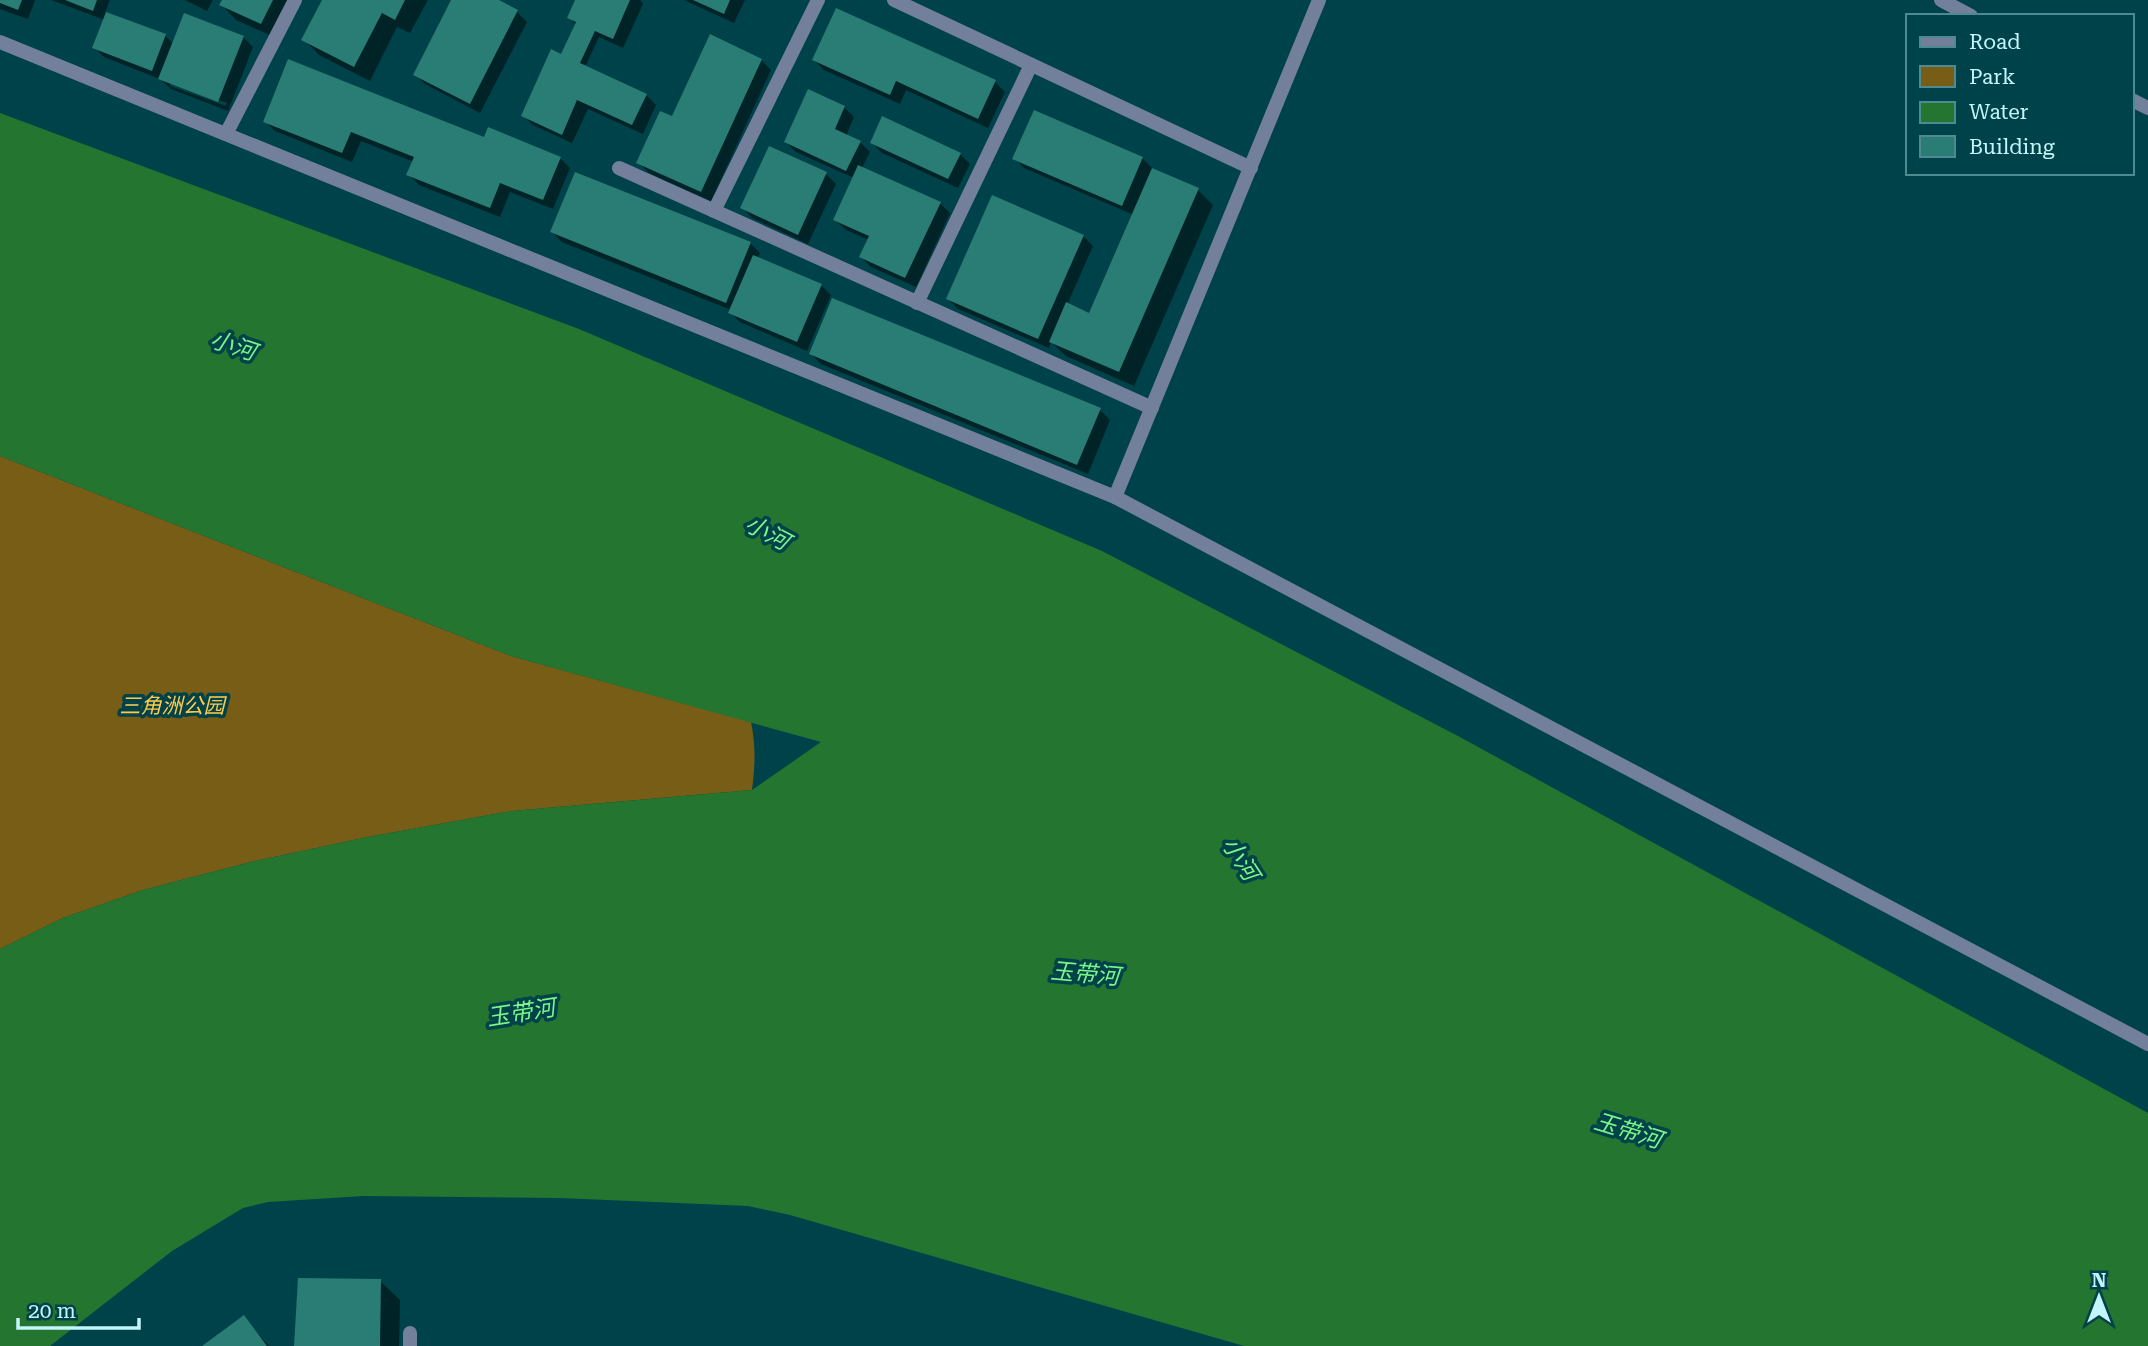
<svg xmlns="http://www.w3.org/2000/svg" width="2148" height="1346" font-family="'Roboto Serif','Noto Sans SC',serif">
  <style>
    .green { fill: #785d16 }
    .water { fill: #247530 }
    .shadow { fill: #0007; fill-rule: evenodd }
    .building { fill: #297d75 }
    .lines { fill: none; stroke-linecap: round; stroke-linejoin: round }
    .lane { stroke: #73809b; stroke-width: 14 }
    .street { stroke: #73809b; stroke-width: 14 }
    .labels { text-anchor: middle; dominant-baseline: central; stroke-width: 7; stroke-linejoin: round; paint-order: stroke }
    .park-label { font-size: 21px; font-style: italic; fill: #ffc947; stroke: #004249 }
    .water-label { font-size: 23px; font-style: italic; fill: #79f886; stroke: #004249 }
  </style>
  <rect width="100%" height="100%" fill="#004249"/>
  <!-- green -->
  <path class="green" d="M0,456L511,656L751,722C756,746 755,767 752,790L512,811L368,837L251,862L143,890L63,918L0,949Z"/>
  <!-- water -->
  <polygon class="water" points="0,113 579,329 1102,551 1458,736 2148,1113 2148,1346 1244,1346 790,1215 748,1206 560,1198 364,1196 268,1202 243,1208 172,1251 50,1346 0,1346 0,949 63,918 143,890 251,862 368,837 512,811 752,790 821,742 511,656 0,456"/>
  <!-- shadow -->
  <g class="shadow">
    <polygon points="0,0 35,0 28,19 0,9"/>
    <path d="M51,0H110L105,13L165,36L174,44L243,37L253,47L228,111L171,89L160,79L104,57L94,47L105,20ZM170,82L227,103L226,106L170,86Z"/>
    <polygon points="185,0 213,0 207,11"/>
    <polygon points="223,0 295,0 276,38 236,20 221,4"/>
    <polygon points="324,0 428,0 410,33 397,27 370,81 319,55 304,39"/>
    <polygon points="453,0 495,0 517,12 527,22 480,113 425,84 415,74"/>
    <polygon points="577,0 640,0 643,4 623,48 599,37 585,67 646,95 656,105 643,134 588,109 572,143 533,125 523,115 562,56 576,25 569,17"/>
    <polygon points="684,0 745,0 734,23"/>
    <polygon points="837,10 995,82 1005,92 988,128 906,90 900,104 824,70 814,60"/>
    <polygon points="761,60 771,70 711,201 649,173 638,162 672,119"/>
    <polygon points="844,107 854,117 846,136 860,142 870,152 862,168 940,203 950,213 916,287 871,267 861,257 869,240 846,230 835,220 854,178 796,152 786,142"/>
    <polygon points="265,121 485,140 560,158 570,168 553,209 510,192 500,217 419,185 409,175 414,162 361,141 352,162 275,131"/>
    <polygon points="872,143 960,154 970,164 958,188 882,153"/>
    <polygon points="1014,158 1142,158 1152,168 1198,190 1213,205 1134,386 1066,356 1051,342 1049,348 958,309 948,299 1083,236 1093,246 1067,305 1090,315 1134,215 1024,168"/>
    <polygon points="826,174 836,184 808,244 752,218 742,207"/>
    <polygon points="552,232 750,243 760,253 757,259 821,285 831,295 807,351 740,322 730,312 731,310 562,242"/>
    <polygon points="833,300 1100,410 1110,420 1088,474 821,364 811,354"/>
    <polygon points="380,1281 400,1300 399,1346 295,1346"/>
    <polygon points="244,1318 269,1346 205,1346"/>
  </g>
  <!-- building -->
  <g class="building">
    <polygon points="0,0 22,0 18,10 0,3"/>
    <polygon points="65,0 97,0 93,11"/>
    <polygon points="222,0 273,0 261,24 219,5"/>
    <polygon points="322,0 405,0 395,20 382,13 354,67 301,40"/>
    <polygon points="451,0 499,0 518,10 470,104 413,75"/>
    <polygon points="575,0 630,0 613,39 595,31 580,63 647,94 632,125 577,100 562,135 521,116 551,49 561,54 576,22 567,18"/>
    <polygon points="693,0 730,0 724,14"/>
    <polygon points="836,8 996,80 978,119 896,81 890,95 812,60"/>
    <polygon points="106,12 166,34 152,71 92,48"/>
    <polygon points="184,13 244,36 218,102 158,79"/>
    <polygon points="710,34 762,59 701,192 636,163 660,111 672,116"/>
    <polygon points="288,59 484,137 488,127 561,157 543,200 500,183 490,208 406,175 414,157 351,132 342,153 263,122"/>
    <polygon points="808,89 845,106 835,129 861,141 846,171 784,142"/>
    <polygon points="1034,110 1143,157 1122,206 1012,159"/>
    <polygon points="882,116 961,153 948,179 870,143"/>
    <polygon points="769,146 827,172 798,235 740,208"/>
    <polygon points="858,165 941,202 905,278 859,257 869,236 833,220"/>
    <polygon points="1152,168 1199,188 1119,372 1049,342 1066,302 1089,313"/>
    <polygon points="575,172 751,242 726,303 550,232"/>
    <polygon points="992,195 1084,235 1038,339 946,299"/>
    <polygon points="753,255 822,284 797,342 728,313"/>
    <polygon points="832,298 1101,408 1077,465 809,354"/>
    <polygon points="298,1278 381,1279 380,1346 294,1346"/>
    <polygon points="244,1315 267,1346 202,1346"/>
  </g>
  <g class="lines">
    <!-- lane -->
    <g class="lane">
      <polyline points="619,168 1152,408"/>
      <polyline points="917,303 1031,65"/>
    </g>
    <!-- street -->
    <g class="street">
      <polyline points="894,0 1251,168"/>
      <polyline points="1941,0 1971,16"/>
      <polyline points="0,42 1115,497 2148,1044"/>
      <polyline points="2132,100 2148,108"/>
      <polyline points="226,134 295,0"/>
      <polyline points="714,211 818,0"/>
      <polyline points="1115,497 1319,0"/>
      <polyline points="410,1346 410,1333"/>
    </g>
  </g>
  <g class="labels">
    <!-- park labels -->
    <g class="park-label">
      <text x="172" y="706">三角洲公园</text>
    </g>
    <!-- water labels -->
    <g class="water-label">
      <text transform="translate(233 346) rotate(18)">小河</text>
      <text transform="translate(767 533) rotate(28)">小河</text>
      <text transform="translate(1240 859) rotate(57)">小河</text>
      <text transform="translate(1085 974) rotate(5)">玉带河</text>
      <text transform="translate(521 1013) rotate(-9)">玉带河</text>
      <text transform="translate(1628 1131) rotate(17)">玉带河</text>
    </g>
  </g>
  <!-- legend -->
  <rect x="1906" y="14" width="228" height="161" fill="#004249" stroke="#4e8a90" stroke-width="2"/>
  <rect x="1920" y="37" width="35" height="10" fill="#73809b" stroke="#4e8a90" stroke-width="2"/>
  <text x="1969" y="49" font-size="21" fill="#c4f5fb">Road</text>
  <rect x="1920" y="66" width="35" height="21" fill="#785d16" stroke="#4e8a90" stroke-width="2"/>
  <text x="1969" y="84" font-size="21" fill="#c4f5fb">Park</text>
  <rect x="1920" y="102" width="35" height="21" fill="#247530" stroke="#4e8a90" stroke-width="2"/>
  <text x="1969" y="119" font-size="21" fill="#c4f5fb">Water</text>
  <rect x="1920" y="136" width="35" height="21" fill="#297d75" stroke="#4e8a90" stroke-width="2"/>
  <text x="1969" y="154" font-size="21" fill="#c4f5fb">Building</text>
  <!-- north arrow -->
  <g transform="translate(2099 1297)" stroke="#004249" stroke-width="5" paint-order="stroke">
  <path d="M0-5L12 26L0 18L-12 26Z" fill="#c4f5fb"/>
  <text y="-10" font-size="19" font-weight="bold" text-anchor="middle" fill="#c4f5fb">N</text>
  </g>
  <!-- scale -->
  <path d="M18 1318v10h121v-10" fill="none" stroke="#c4f5fb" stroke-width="3.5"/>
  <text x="28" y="1318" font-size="21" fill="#c4f5fb" stroke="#004249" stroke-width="5" paint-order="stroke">20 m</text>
</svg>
